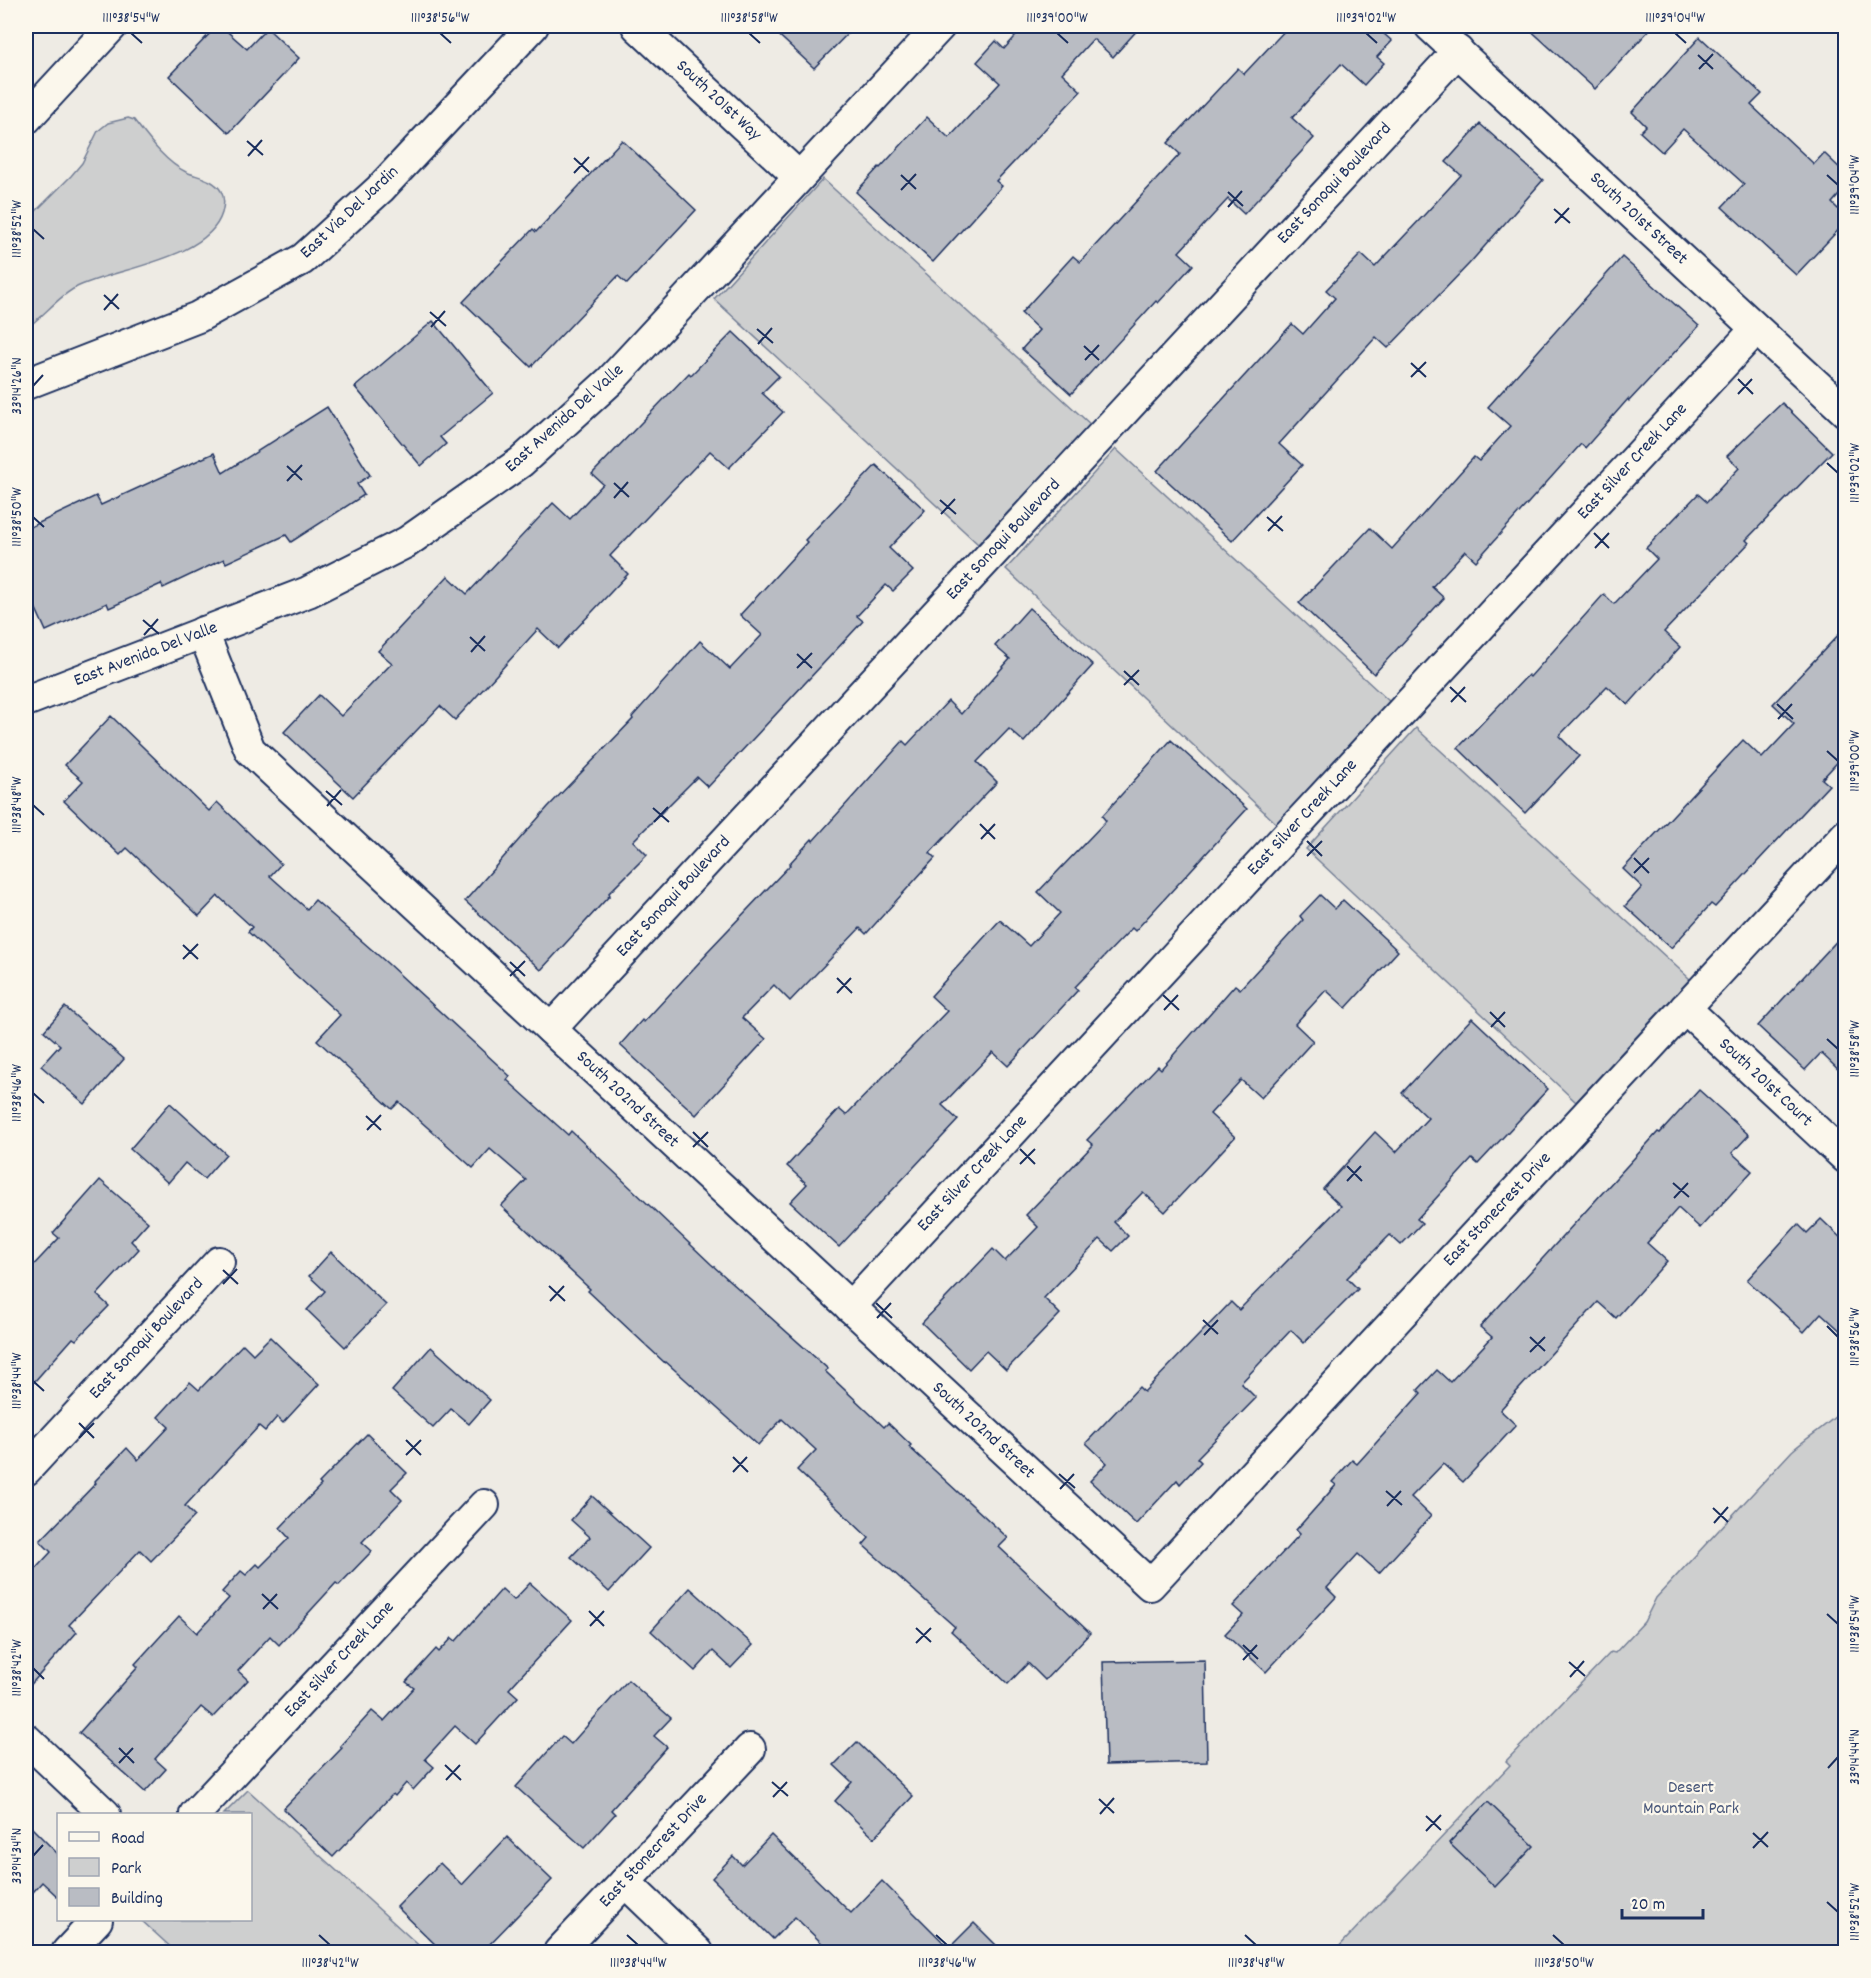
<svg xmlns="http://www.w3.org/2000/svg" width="1871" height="1978" font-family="Dekko,sans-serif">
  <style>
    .green { fill: #cecfcf; stroke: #747f96; stroke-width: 1.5 }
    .building { fill: #b9bcc3; stroke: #1b2f5e; stroke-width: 1.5 }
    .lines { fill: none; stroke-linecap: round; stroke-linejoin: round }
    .minor-casing { stroke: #1b2f5e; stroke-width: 34 }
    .minor { stroke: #fbf7ec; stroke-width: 30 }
    .ticks { fill: none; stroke: #1b2f5e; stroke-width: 2 }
    .labels { text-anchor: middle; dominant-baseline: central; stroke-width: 4.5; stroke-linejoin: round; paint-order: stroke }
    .street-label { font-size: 18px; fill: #1b2f5e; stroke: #fbf7ec }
    .park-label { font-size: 18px; fill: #48577a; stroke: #fbf7ec }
    .neatline { fill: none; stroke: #1b2f5e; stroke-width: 2 }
    .ticks-label { font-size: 15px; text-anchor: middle; fill: #1b2f5e }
  </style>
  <rect width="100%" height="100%" fill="#eeebe4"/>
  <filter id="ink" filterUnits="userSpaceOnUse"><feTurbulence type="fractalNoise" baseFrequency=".0167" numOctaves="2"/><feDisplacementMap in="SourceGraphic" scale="12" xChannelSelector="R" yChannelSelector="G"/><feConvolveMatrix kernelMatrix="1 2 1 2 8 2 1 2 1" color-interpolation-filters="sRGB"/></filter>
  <g filter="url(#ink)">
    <!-- green -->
    <g class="green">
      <path d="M128,118L134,120C148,138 165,162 186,172C198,177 214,179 221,191C225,199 224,205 222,213C208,260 114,268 75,288C59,296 42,318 26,328V221L71,176L82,163L98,131L108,123Z"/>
      <polygon points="823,179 1091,425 978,544 714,299"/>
      <polygon points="1116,449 1390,702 1277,824 1006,569"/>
      <polygon points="1416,728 1690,979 1576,1102 1306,849"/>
      <path d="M1845,1407V1952H1334L1510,1765L1506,1761L1611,1652L1615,1653L1644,1622L1656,1598L1792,1451C1809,1436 1830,1424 1845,1407Z"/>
      <polygon points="248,1790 426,1952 176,1952 141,1920 250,1920 250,1814 224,1814"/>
    </g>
    <!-- building -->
    <g class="building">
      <polygon points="217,26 221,26 247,49 267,28 299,58 229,133 169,76"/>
      <polygon points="769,26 855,26 814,68"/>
      <polygon points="1025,26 1141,26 1113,57 1093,39 1062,73 1081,91 996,181 1002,186 933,262 856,192 879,167 880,168 927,117 949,138 1000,83 977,62 996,41 1004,49"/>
      <polygon points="1289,26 1375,26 1392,41 1377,57 1384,63 1364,85 1341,64 1292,118 1314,138 1244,214 1228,199 1179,252 1193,265 1158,303 1156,301 1071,394 1022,349 1039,330 1021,313 1073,256 1080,262 1180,154 1168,143 1238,68 1244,74"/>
      <polygon points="1526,26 1653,26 1595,89"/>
      <polygon points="1700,37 1762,94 1751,105 1814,164 1824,153 1845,173 1845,188 1832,203 1845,216 1845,223 1796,275 1722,207 1744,184 1683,129 1662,152 1640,132 1646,126 1632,112"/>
      <polygon points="1480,124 1543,180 1469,264 1388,348 1376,337 1279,444 1302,465 1232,541 1157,471 1292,324 1303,334 1335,298 1326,290 1361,254 1375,267 1426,213 1461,175 1446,162"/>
      <polygon points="622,140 696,210 627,284 618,276 531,367 463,302 533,229 536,232"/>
      <polygon points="1622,257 1699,326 1629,401 1628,399 1585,448 1581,444 1476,561 1465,551 1432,587 1444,598 1374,674 1299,603 1370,528 1392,549 1474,457 1479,461 1510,426 1488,407"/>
      <polygon points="433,321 493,393 440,437 446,444 421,466 355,387"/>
      <polygon points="733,332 779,376 762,393 783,412 729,468 710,451 610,556 628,574 558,648 538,629 455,720 440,706 353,797 284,732 319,695 341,716 392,663 378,651 448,576 467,594 553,503 570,519 603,484 592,474 689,373 691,375"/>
      <polygon points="1782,403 1832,452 1746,540 1749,543 1664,632 1680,647 1628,705 1607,686 1559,736 1579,756 1525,813 1458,748 1528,675 1530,677 1604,594 1614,604 1657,559 1646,548 1698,494 1707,502 1739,468 1727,456"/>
      <polygon points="327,407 370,475 357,484 364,495 291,542 286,535 226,563 224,559 163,588 161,584 109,608 107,603 46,631 26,587 26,529 96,496 101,505 214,453 223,473"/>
      <polygon points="876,465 925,510 889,548 913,571 893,591 886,585 857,616 863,621 708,787 697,777 633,841 647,855 609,893 610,895 541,970 465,901 548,807 633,719 632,717 700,641 730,669 762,635 740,615 807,542 805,540"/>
      <polygon points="1029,608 1093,665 1024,742 1009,729 977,762 997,782 930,853 935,858 866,934 860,928 790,1001 774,985 742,1018 766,1039 696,1115 620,1045 642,1020 644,1022 707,954 706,953 790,865 789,864 812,839 813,841 903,741 907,745 948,701 961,714 1010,659 995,646"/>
      <polygon points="1845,628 1845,754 1822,779 1829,785 1715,907 1711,904 1671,948 1625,906 1642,887 1623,869 1743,740 1762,758 1794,724 1773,704"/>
      <polygon points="111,716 209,811 217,802 281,864 270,876 307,909 315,900 387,963 510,1076 507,1080 568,1135 571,1131 711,1264 828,1369 825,1371 884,1427 888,1423 911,1445 909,1447 1008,1538 999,1547 1090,1633 1045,1680 1028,1663 1008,1684 951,1631 955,1627 863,1545 869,1538 797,1470 816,1450 782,1419 758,1445 666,1362 665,1363 588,1291 590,1289 501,1206 526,1180 490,1149 473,1168 399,1102 392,1109 317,1040 340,1015 248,932 252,927 218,896 199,916 127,848 120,855 64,801 83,781 65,765"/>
      <polygon points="1171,740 1247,809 1135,931 1132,928 1075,987 1078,990 1008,1066 993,1052 942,1105 958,1120 839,1247 790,1202 807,1184 787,1166 839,1109 846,1115 947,1011 931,996 1000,920 1029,946 1060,913 1038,892 1106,821 1102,816"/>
      <polygon points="1320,895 1335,909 1343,900 1398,951 1346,1008 1326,990 1295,1024 1313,1041 1261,1098 1241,1080 1210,1114 1235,1137 1165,1212 1143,1192 1114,1222 1128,1236 1113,1251 1100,1239 1044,1298 1060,1314 1006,1370 986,1351 969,1369 922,1323 993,1249 1005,1261 1038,1227 1026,1215 1093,1145 1087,1140 1158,1066 1161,1069 1235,985 1240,989 1303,920 1300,916"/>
      <polygon points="1845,932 1845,1076 1821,1053 1805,1070 1758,1026"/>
      <polygon points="65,1007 124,1059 85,1104 41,1066 60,1045 44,1031"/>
      <polygon points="1472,1018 1548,1089 1478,1164 1472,1159 1417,1219 1422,1223 1401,1245 1390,1235 1347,1278 1358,1289 1304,1343 1291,1330 1241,1383 1256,1398 1197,1458 1201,1462 1180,1484 1177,1480 1136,1524 1090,1481 1107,1463 1086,1443 1139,1387 1144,1392 1231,1302 1239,1310 1341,1206 1323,1189 1375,1132 1396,1152 1428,1118 1402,1093"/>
      <polygon points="1699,1090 1749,1135 1732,1153 1752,1171 1700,1228 1678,1208 1647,1243 1667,1261 1616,1318 1598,1302 1500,1410 1516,1425 1463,1482 1443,1464 1411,1497 1431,1516 1379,1573 1358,1554 1327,1588 1336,1597 1266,1672 1225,1634 1243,1615 1233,1606 1300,1534 1296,1530 1336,1485 1332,1482 1352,1460 1357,1464 1421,1393 1418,1390 1437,1370 1450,1382 1492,1337 1480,1327 1658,1132 1660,1133"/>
      <polygon points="170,1103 226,1154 204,1179 185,1163 168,1183 130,1149"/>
      <polygon points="100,1180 148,1222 131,1241 139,1249 97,1295 109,1306 76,1340 73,1338 26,1391 26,1273 59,1238 53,1233"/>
      <polygon points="1821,1219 1845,1242 1845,1335 1821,1313 1804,1332 1747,1280 1798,1224 1807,1233"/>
      <polygon points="331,1252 386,1305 345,1347 307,1310 325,1291 309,1276"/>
      <polygon points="270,1337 319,1384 283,1423 277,1417 265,1431 259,1426 185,1506 195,1516 151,1561 140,1550 69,1625 77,1632 26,1690 26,1579 51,1552 40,1541 96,1483 95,1481 127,1448 138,1460 169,1427 158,1417 190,1382 199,1390 243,1344 253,1354"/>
      <polygon points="431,1347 490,1400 469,1424 451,1409 433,1428 392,1391"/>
      <polygon points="367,1434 407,1473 391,1489 402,1500 362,1542 372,1551 339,1585 336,1583 279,1645 270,1636 238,1671 248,1680 213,1717 201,1707 155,1759 166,1769 145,1792 79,1733 138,1667 135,1664 179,1616 197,1633 229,1598 222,1592 241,1571 246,1575 257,1564 260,1567 289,1538 280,1528 321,1485 319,1483"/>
      <polygon points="592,1496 649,1548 609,1592 571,1557 590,1537 571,1520"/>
      <polygon points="530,1583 572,1620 509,1689 518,1697 475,1744 455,1726 425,1759 434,1767 413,1790 406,1783 395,1796 393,1794 333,1857 283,1809 342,1748 340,1746 372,1711 384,1721 414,1688 406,1682 436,1649 439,1652 452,1638 456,1641 502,1589 514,1600"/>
      <polygon points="690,1588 753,1645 731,1668 713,1651 695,1671 651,1631"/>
      <polygon points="1205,1660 1207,1762 1106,1765 1103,1662"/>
      <polygon points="628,1680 671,1718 654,1736 667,1747 611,1810 615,1814 584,1848 516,1787 562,1736 571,1744"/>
      <polygon points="857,1742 913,1796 874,1838 835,1801 852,1782 834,1765"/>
      <polygon points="1488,1802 1534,1846 1495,1887 1449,1843"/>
      <polygon points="26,1822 58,1854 58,1897 42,1882 26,1900"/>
      <polygon points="771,1835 851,1913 882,1881 949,1948 974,1923 1004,1953 832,1953 795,1917 773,1939 712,1878 733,1856 742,1865"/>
      <polygon points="507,1837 552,1880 481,1953 444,1953 397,1907 440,1863 462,1885"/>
    </g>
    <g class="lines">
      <defs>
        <g id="minor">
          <polyline points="637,26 799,177"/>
          <polyline points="1430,26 1846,412"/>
          <polyline points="26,119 112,26"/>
          <polyline points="26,384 198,317 303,259 380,189 533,26"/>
          <polyline points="203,632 250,750 1150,1585 1846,835"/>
          <polyline points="26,701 308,592 407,542 521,462 610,381 940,26"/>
          <polyline points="1685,1008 1846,1158"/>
          <polyline points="551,1029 1458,51"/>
          <polyline points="850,1307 1756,329"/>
          <polyline points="26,1470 219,1262"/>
          <polyline points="26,1739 105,1814"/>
          <polyline points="195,1814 484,1505"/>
          <polyline points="625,1882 698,1952"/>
          <polyline points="67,1952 97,1920"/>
          <polyline points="559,1952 750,1749"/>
        </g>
      </defs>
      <!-- minor casing -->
      <use href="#minor" class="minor-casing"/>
      <!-- minor -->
      <use href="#minor" class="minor"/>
    </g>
  </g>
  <!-- ticks -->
  <path class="ticks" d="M131,33L142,43M440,33L451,43M749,33L760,43M1057,33L1068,43M1366,33L1377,43M1675,33L1686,43M1698,55L1713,69M1699,69L1713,54M247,141L263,155M248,156L262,140M574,158L589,172M574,173L589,157M901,175L916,189M1827,175L1838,185M901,190L916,174M1228,192L1243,206M1228,207L1242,191M1554,209L1570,223M1555,223L1569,208M33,229L44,239M104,295L119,309M104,310L118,294M430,312L446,326M431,327L445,311M757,329L773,343M758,344L772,328M1084,346L1099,360M1085,360L1099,345M1411,363L1426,377M1411,377L1426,362M1738,379L1753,394M33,386L43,375M1738,394L1752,379M1827,463L1838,473M287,466L302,480M287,481L302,465M614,483L629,497M614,498L628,482M940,500L956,514M941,514L955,499M33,517L44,527M1267,517L1283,531M1268,531L1282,516M1594,533L1609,548M1595,548L1609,533M143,620L159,634M144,635L158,619M470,637L485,651M471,652L485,636M797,654L812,668M797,668L812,653M1124,671L1139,685M1124,685L1139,670M1450,687L1466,702M1451,702L1465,687M1777,704L1793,719M1778,719L1792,704M1827,751L1838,761M326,791L342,805M33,805L44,815M327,806L341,790M653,808L669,822M654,822L668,807M980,824L995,839M981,839L995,824M1307,841L1322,856M1307,856L1322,841M1634,858L1649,873M1634,873L1649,858M183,945L198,959M183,959L198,944M510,962L525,976M510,976L525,961M837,978L852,993M837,993L851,978M1163,995L1179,1010M1164,1010L1178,995M1490,1012L1505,1027M1491,1027L1505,1012M1827,1039L1838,1049M33,1093L44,1103M366,1116L381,1130M367,1130L381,1115M693,1132L708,1147M693,1147L708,1132M1020,1149L1035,1164M1020,1164L1035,1149M1347,1166L1362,1181M1347,1181L1361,1166M1673,1183L1689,1197M1674,1198L1688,1183M223,1270L238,1284M223,1284L237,1269M549,1286L565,1301M550,1301L564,1286M876,1303L892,1318M877,1318L891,1303M1203,1320L1218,1334M1827,1326L1838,1337M1204,1335L1218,1320M1530,1337L1545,1351M1530,1352L1545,1337M33,1381L44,1391M79,1423L94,1438M79,1438L94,1423M406,1440L421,1455M406,1455L421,1440M733,1457L748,1472M733,1472L747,1457M1059,1474L1075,1488M1060,1489L1074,1474M1386,1491L1402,1505M1387,1506L1401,1491M1713,1508L1728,1522M1714,1523L1728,1507M262,1594L278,1609M263,1609L277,1594M589,1611L604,1626M1827,1614L1838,1624M590,1626L604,1611M916,1628L931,1642M916,1643L931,1628M1243,1645L1258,1659M1243,1660L1257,1645M1569,1662L1585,1676M33,1668L44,1679M1570,1677L1584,1661M119,1748L134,1763M119,1763L133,1748M445,1765L461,1780M1828,1768L1838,1757M446,1780L460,1765M772,1782L788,1796M773,1797L787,1782M1099,1799L1114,1813M1100,1814L1114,1798M1426,1816L1441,1830M1426,1831L1441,1815M1753,1833L1768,1847M1753,1848L1768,1832M33,1856L43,1845M1827,1902L1838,1912M319,1935L330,1945M627,1935L638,1945M936,1935L947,1945M1245,1935L1256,1945M1553,1935L1564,1945"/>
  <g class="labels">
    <!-- street labels -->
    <g class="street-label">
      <text transform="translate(718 101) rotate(43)">South 201st Way</text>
      <text transform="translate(1335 184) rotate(-47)">East Sonoqui Boulevard</text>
      <text transform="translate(350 213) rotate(-43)">East Via Del Jardin</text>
      <text transform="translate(1638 219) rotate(43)">South 201st Street</text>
      <text transform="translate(565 419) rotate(-42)">East Avenida Del Valle</text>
      <text transform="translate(1633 462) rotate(-47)">East Silver Creek Lane</text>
      <text transform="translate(1004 540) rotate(-47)">East Sonoqui Boulevard</text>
      <text transform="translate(146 655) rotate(-21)">East Avenida Del Valle</text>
      <text transform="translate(1303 818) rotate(-47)">East Silver Creek Lane</text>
      <text transform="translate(674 897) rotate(-47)">East Sonoqui Boulevard</text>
      <text transform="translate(1765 1083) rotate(43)">South 201st Court</text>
      <text transform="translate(627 1100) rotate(43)">South 202nd Street</text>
      <text transform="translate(973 1174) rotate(-47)">East Silver Creek Lane</text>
      <text transform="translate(1498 1210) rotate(-47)">East Stonecrest Drive</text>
      <text transform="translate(147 1339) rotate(-47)">East Sonoqui Boulevard</text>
      <text transform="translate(983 1431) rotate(43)">South 202nd Street</text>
      <text transform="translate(340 1660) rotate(-47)">East Silver Creek Lane</text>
      <text transform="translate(654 1851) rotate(-47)">East Stonecrest Drive</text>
    </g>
    <!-- park labels -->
    <g class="park-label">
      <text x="1691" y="1788">Desert<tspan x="1691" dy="21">Mountain Park</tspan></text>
    </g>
  </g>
  <!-- margin -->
  <rect width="1871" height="1978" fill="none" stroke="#fbf7ec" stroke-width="66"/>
  <!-- legend -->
  <rect x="57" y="1813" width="195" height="108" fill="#fbf7ec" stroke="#a1a7b3" stroke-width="1.5"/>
  <rect x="69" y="1832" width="30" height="9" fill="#fbf7ec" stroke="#a1a7b3" stroke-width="1.5"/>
  <text x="111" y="1843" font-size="18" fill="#1b2f5e">Road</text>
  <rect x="69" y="1858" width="30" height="18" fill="#cecfcf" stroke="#a1a7b3" stroke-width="1.5"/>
  <text x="111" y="1873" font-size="18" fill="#1b2f5e">Park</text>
  <rect x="69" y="1888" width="30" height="18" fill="#b9bcc3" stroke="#a1a7b3" stroke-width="1.5"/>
  <text x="111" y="1903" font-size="18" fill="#1b2f5e">Building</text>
  <!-- scale -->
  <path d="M1622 1909v9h81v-9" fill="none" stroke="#1b2f5e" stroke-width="3"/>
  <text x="1631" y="1909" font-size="18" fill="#1b2f5e" stroke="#fbf7ec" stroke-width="4.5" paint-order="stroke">20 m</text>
  <rect x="33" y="33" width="1805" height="1912" class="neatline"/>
  <g class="ticks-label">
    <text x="131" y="22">111°38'54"W</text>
    <text x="440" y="22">111°38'56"W</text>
    <text x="749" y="22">111°38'58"W</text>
    <text x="1057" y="22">111°39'00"W</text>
    <text x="1366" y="22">111°39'02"W</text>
    <text x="1675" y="22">111°39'04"W</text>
    <text transform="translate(1854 185) rotate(-90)" y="5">111°39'04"W</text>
    <text transform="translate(16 229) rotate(-90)" y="5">111°38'52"W</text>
    <text transform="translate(16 386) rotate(-90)" y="5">33°14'26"N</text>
    <text transform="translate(1854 473) rotate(-90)" y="5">111°39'02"W</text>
    <text transform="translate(16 517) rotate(-90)" y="5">111°38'50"W</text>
    <text transform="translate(1854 761) rotate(-90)" y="5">111°39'00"W</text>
    <text transform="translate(16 805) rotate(-90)" y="5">111°38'48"W</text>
    <text transform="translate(1854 1049) rotate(-90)" y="5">111°38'58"W</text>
    <text transform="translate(16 1093) rotate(-90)" y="5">111°38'46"W</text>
    <text transform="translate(1854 1337) rotate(-90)" y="5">111°38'56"W</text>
    <text transform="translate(16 1381) rotate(-90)" y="5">111°38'44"W</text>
    <text transform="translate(1854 1624) rotate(-90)" y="5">111°38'54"W</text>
    <text transform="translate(16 1668) rotate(-90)" y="5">111°38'42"W</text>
    <text transform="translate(1854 1757) rotate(-90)" y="5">33°14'44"N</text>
    <text transform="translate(16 1856) rotate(-90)" y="5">33°14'34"N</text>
    <text transform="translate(1854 1912) rotate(-90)" y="5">111°38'52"W</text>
    <text x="330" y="1967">111°38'42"W</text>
    <text x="638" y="1967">111°38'44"W</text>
    <text x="947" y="1967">111°38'46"W</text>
    <text x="1256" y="1967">111°38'48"W</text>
    <text x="1564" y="1967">111°38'50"W</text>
  </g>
</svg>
